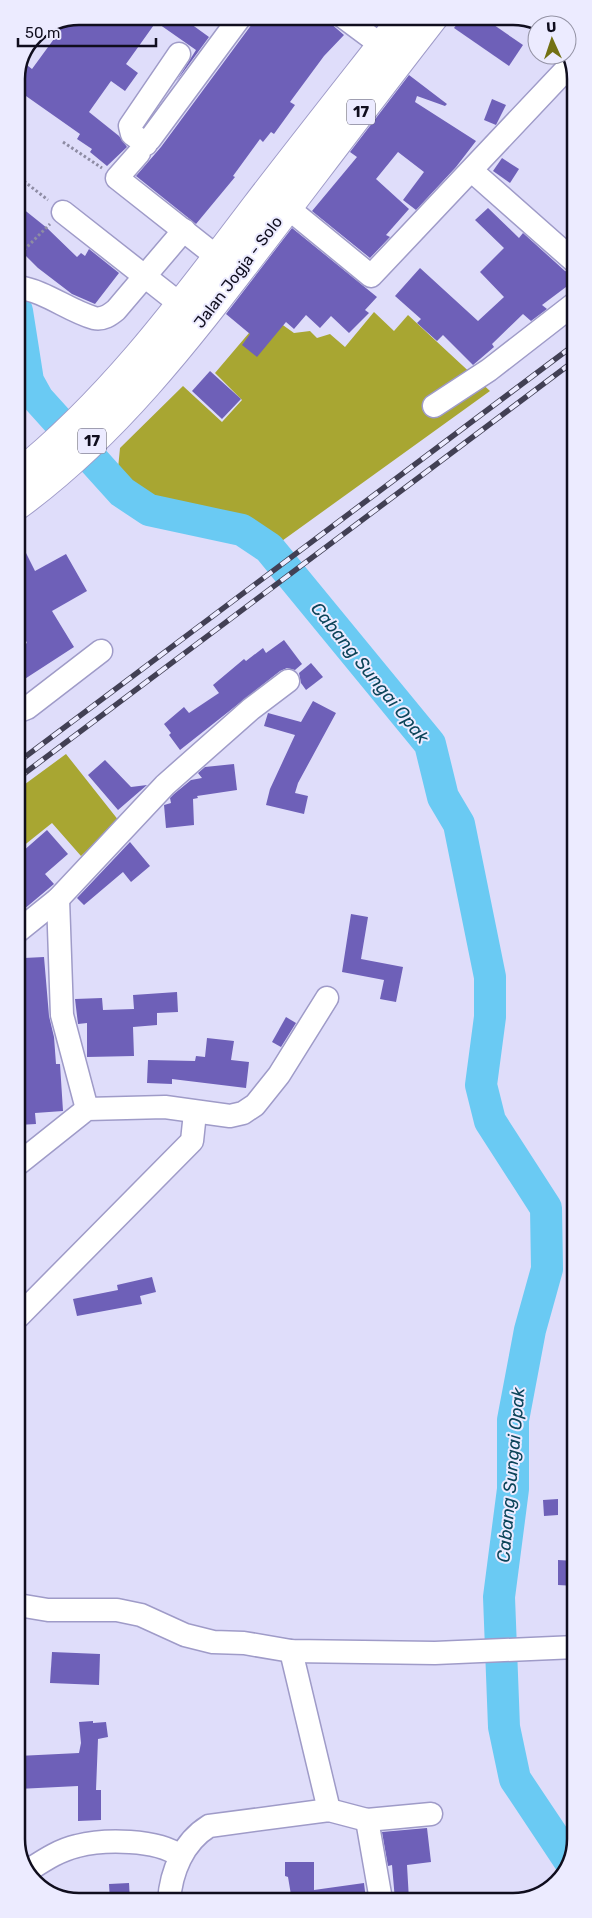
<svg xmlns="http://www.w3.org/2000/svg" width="592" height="1918" font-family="Rubik,sans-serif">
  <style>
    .forest { fill: #a8a632 }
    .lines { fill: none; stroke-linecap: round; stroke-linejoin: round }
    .river { stroke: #6acaf3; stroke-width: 32 }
    .building { fill: #6e60b8 }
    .minor-casing { stroke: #9f9bc8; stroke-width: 25 }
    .highway-casing { stroke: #9f9bc8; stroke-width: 30 }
    .path { stroke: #8e8ca4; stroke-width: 3; stroke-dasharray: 2.5 2.5; stroke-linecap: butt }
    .minor { stroke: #fff; stroke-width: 22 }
    .highway { stroke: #fff; stroke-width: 28 }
    .rail-casing { stroke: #424054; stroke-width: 5.5 }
    .rail { stroke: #ecebff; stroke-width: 4; stroke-dasharray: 11; stroke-linecap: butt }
    .labels { text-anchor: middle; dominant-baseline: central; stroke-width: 4; stroke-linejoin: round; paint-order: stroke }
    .shield { fill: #ecebff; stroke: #525062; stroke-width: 1 }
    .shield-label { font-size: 15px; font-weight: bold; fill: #100e1e }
    .street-label { font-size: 16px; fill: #100e1e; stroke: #ecebff }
    .water-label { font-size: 18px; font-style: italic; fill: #0b4459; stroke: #ecebff }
    .rim { fill: none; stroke: #100e1e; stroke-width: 2.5 }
  </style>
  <rect width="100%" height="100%" fill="#dfddfa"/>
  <!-- forest -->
  <g class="forest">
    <polygon points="374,312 394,331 408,315 490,391 268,551 261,553 253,550 232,534 182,514 139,491 136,492 128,489 117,479 120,448 183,386 222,422 242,400 215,373 266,313 294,333 310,331 317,338 330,334 345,347"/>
    <polygon points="66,754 119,821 81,856 52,823 17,851 17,790"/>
  </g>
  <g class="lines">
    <!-- river -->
    <polyline class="river" points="17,311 28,381 38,399 122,492 149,510 242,530 269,548 430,744 443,797 459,824 490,977 490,1017 481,1085 490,1121 546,1208 547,1269 530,1330 513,1420 513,1489 499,1597 504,1727 515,1779 569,1860"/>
  </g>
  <!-- building -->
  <g class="building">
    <polygon points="79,16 180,16 209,37 176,82 196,50 156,22 126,64 138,73 125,91 111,81 89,112 119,136 127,147 107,166 90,152 92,149 77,139 80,134 16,89 16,75 23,62 32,69 59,32 52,28"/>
    <polygon points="254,16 322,16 344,35 324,56 290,102 295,105 274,134 271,132 263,142 260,139 233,176 235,177 196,224 136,176 161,147 252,24"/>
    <polygon points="463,16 481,16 523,45 509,66 454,28"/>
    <polygon points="409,75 447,104 445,106 417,96 415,102 476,141 456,167 416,210 403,200 424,172 398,152 376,179 409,209 386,235 390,237 370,258 312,211 357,157 350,152"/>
    <polygon points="492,99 506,105 496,125 484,120"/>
    <polygon points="502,158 519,169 510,183 493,171"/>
    <polygon points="17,204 47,228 77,257 81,253 85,256 89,249 119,273 95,304 72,294 38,268 17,247"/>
    <polygon points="488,208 519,238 523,233 565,271 574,274 574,281 542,305 547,309 531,321 523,314 492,344 494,347 473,365 443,335 437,341 417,323 421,319 395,296 420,268 478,321 504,297 480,272 504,248 475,220"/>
    <polygon points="292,228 377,297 365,310 369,313 349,333 331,316 320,328 306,315 294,329 286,322 257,357 242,345 250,334 226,314"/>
    <polygon points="210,371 241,399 222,419 192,391"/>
    <polygon points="17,535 35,571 66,554 87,591 52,611 74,647 17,684 17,649 27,643 17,621"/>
    <polygon points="284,640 302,664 295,670 287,668 280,671 180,750 169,735 171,733 164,724 184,707 189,713 219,693 213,685 244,659 246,661 263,648 266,653"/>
    <polygon points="311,663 323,677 306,690 301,683 299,673"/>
    <polygon points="313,701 336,713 298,783 295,793 308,796 304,814 266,805 270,789 295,735 264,726 268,713 301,722"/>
    <polygon points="105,760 131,787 147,785 118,810 88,775"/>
    <polygon points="234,764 237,790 197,796 198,798 193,799 194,825 166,828 164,805 171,803 170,798 174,794 191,780 202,778 198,773 205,767"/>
    <polygon points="47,830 68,854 45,874 54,884 23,910 17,903 17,852 22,852"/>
    <polygon points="130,842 150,866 131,882 123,872 84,905 77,898"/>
    <polygon points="351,914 368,917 361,959 403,967 396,1002 380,999 384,980 342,972"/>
    <polygon points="44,957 49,1016 54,1037 56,1064 60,1064 63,1111 35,1113 36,1124 18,1125 17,986 26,986 24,958"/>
    <polygon points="177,992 178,1012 157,1013 157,1025 133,1027 134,1056 87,1057 87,1023 78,1024 75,999 102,998 103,1010 134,1009 133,995"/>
    <polygon points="286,1017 296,1023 281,1047 272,1042"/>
    <polygon points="207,1038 234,1041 231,1060 249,1062 246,1088 172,1079 172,1084 147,1083 148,1060 195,1061 196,1056 205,1057"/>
    <polygon points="152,1277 156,1292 140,1296 142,1304 77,1316 73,1299 118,1290 117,1285"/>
    <polygon points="558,1499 558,1515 544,1516 543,1500"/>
    <polygon points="558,1560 575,1561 575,1586 558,1585"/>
    <polygon points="52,1652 100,1654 99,1685 50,1683"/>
    <polygon points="93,1721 93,1723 106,1722 108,1737 98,1739 96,1790 101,1790 101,1820 78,1821 78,1786 18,1789 18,1756 79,1753 81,1743 79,1722"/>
    <polygon points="427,1828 431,1862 407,1865 409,1900 395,1900 392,1865 388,1866 382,1832"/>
    <polygon points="285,1862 314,1862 314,1890 364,1883 366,1900 292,1901 288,1877 285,1876"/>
    <polygon points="129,1883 130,1901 110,1901 109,1884"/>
  </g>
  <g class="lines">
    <defs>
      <g id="minor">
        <polyline points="342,16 381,45"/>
        <polyline points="150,139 241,16"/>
        <polyline points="146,144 132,134 130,126 179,54"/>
        <polyline points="139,153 117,178 231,268"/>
        <polyline points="472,171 574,261"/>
        <polyline points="288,208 371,276 573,62"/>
        <polyline points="63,212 180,304"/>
        <path d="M17,287C46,291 67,310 94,318C103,320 110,315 116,310L184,230"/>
        <polyline points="434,406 489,370 574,304"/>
        <polyline points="17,712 27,708 101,651"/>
        <polyline points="58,899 62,1015 87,1109"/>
        <polyline points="17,932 58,899 165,785 251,709 288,681"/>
        <polyline points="18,1164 87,1109 165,1107 230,1116 243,1113 255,1105 279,1075 327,998"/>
        <polyline points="18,1317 192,1141 195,1113"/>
        <polyline points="18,1605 48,1610 117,1610 141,1615 185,1635 213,1642 244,1643 291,1651 435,1653 576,1647"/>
        <polyline points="291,1651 329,1810"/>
        <polyline points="367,1820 381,1900"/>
        <path d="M32,1868C46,1859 60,1850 77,1846C104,1839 157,1839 180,1856"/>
        <path d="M169,1901C171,1872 183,1842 209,1826L329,1810L367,1820L431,1814"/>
      </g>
      <g id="highway">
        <path d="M17,475C111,400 183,302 255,207C304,143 354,80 404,16"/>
        <path d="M17,506C114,435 186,341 258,247C317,170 375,93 435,16"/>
      </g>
    </defs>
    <!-- minor casing -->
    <use href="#minor" class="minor-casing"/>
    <!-- highway casing -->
    <use href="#highway" class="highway-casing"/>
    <!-- path -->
    <g class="path">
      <polyline points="63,142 102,168"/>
      <polyline points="16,175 48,200"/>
      <polyline points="17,257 50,224"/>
    </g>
    <!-- minor -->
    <use href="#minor" class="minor"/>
    <!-- highway -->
    <use href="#highway" class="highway"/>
    <defs>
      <g id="rail">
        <polyline points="17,763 574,345"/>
        <polyline points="17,779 574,361"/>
      </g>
    </defs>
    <!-- rail casing -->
    <use href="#rail" class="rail-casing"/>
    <!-- rail -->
    <use href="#rail" class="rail"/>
  </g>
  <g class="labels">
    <!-- shield labels -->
    <g class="shield">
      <rect x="347" y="99.5" width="28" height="25" rx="4"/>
      <rect x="78" y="428.5" width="28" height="25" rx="4"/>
    </g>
    <g class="shield-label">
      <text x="361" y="112">17</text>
      <text x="92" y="441">17</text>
    </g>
    <!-- street labels -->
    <g class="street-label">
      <text transform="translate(238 272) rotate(-53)">Jalan Jogja - Solo</text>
    </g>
    <!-- water labels -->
    <g class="water-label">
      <text transform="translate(370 673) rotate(51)">Cabang Sungai Opak</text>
      <text transform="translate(511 1475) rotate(-85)">Cabang Sungai Opak</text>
    </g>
  </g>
  <!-- crop -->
  <path d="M0 0H592V1918H0ZM79 25H513A54 54 0 0 1 567 79V1839A54 54 0 0 1 513 1893H79A54 54 0 0 1 25 1839V79A54 54 0 0 1 79 25Z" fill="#ecebff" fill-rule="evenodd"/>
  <path class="rim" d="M79 25H513A54 54 0 0 1 567 79V1839A54 54 0 0 1 513 1893H79A54 54 0 0 1 25 1839V79A54 54 0 0 1 79 25Z"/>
  <!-- north arrow -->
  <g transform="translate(552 40) rotate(357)"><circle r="24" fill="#ecebff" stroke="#9493a5"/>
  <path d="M0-4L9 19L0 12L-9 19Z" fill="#737114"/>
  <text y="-8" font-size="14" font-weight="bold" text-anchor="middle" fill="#100e1e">U</text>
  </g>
  <!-- scale -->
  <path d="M18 38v8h138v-8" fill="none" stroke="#100e1e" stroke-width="2.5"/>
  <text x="25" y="38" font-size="15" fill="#100e1e" stroke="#ecebff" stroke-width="4" paint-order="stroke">50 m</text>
</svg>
